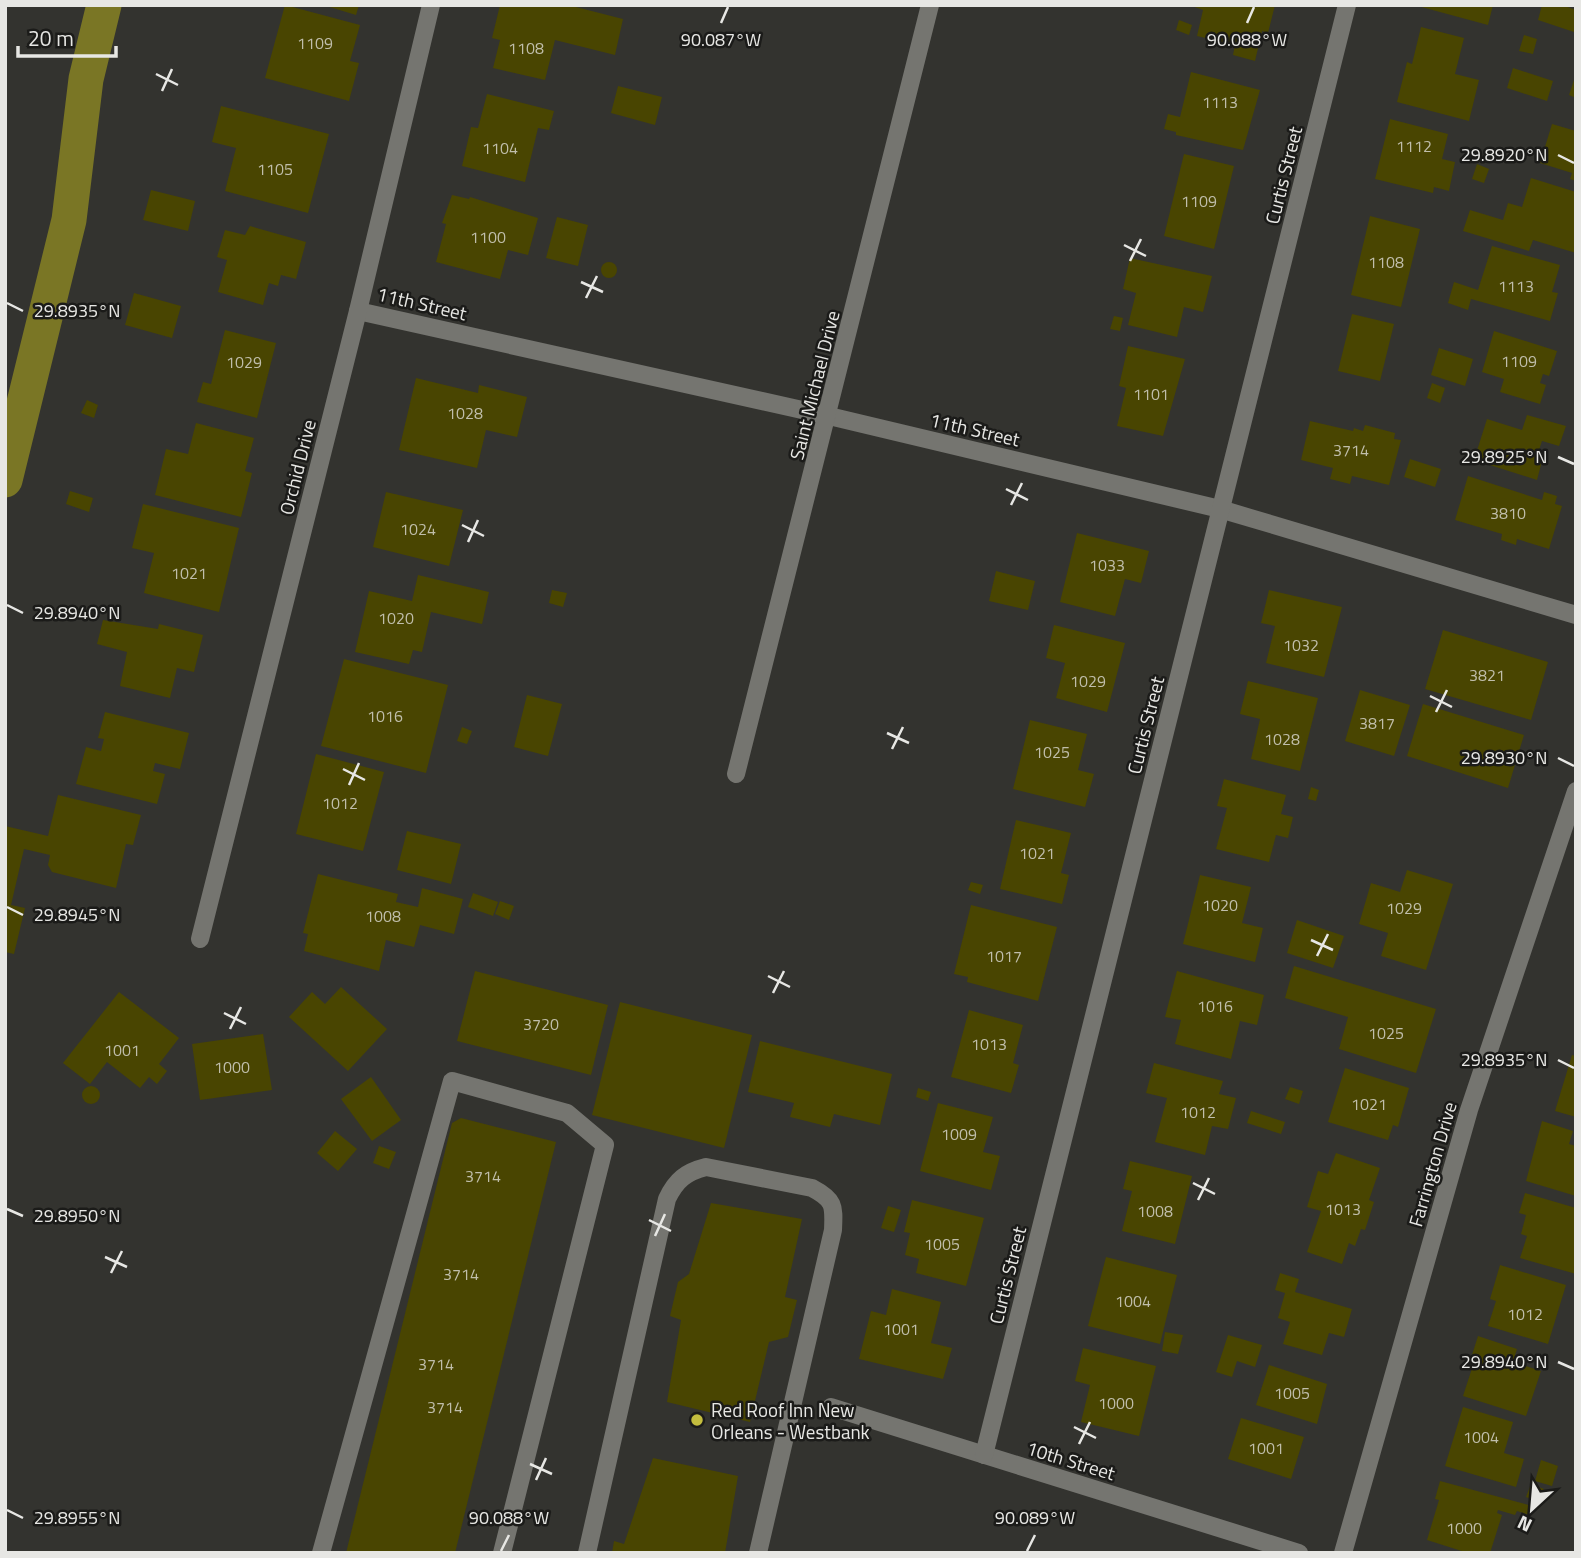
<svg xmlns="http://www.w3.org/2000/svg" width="1581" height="1558" font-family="'Titillium Web',sans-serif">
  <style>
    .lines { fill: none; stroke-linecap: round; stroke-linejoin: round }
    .canal { stroke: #7a7625; stroke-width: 35 }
    .building { fill: #494501 }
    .lane { stroke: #757570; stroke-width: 18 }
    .street { stroke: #757570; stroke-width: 18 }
    .secondary { stroke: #757570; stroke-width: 18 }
    .ticks { fill: none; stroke: #e7e7e4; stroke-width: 2.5 }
    .poi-dot { fill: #c3bd3e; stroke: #1b1b19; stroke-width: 2.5 }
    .labels { text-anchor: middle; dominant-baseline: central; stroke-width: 5; stroke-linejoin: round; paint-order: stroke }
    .number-label { font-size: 16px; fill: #c0beab }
    .street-label { font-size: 19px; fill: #e7e7e4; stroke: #1b1b19 }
    .poi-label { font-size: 19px; fill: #e7e7e4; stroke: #1b1b19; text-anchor: start }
    .ticks-label { font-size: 18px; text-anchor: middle; fill: #e7e7e4; stroke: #1b1b19; stroke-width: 5; stroke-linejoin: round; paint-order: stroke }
  </style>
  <rect width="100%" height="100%" fill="#33332f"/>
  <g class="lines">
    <!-- canal -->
    <polyline class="canal" points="5,480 69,220 86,79 104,5"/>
  </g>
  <!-- building -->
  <g class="building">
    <polygon points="285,5 360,25 350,61 359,63 349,101 265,78"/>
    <polygon points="323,5 359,5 356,15"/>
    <polygon points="500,5 568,5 623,19 615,55 555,40 545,80 493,68 500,40 492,38"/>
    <polygon points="1189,5 1275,5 1268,33 1262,31 1255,61 1233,55 1235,45 1197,36 1203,10"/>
    <polygon points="1414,5 1493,5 1488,25"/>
    <polygon points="1542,5 1562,5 1576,10 1574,32 1538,20"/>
    <polygon points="1179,20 1192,25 1189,35 1176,30"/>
    <polygon points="1421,27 1464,38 1455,74 1479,80 1469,121 1397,102 1407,62 1412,64"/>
    <polygon points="1524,35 1537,39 1533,54 1519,51"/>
    <polygon points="1513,68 1553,81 1547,101 1507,88"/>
    <polygon points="1191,72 1260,90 1243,150 1176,135 1176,132 1164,129 1168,114 1180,117"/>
    <polygon points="1576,74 1576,98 1569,95"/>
    <polygon points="618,86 662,97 655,125 611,113"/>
    <polygon points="487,94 554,111 549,130 538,128 525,182 462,166 471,127 478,128"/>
    <polygon points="221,106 329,134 308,213 225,191 236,148 212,142"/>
    <polygon points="1390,119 1448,134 1442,159 1455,162 1449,191 1434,187 1433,193 1375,179"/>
    <polygon points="1552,124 1576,131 1576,181 1570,179 1572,173 1540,163"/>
    <polygon points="1184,154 1234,166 1214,249 1164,236"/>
    <polygon points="1477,164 1489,169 1484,183 1472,179"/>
    <polygon points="1531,178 1576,192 1576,253 1533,240 1529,251 1463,231 1470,210 1503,220 1508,203 1522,207"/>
    <polygon points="151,190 195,201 188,231 143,220"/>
    <polygon points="452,195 469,199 470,197 538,218 528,255 508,250 500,279 436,262 446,224 442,223"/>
    <polygon points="1370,216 1420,229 1401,307 1351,295"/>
    <polygon points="557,217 588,225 578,266 546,258"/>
    <polygon points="250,226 306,242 296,279 281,275 278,286 269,283 263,305 218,292 227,260 217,257 225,230 245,235"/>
    <polygon points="1492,246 1560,265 1552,292 1558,293 1550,321 1471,299 1468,310 1448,303 1454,282 1478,290"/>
    <polygon points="1130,258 1212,276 1203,312 1184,307 1177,337 1128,325 1136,293 1123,289"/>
    <circle cx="609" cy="270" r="8"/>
    <polygon points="134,293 181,306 172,338 125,325"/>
    <polygon points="1352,314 1394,324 1380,381 1338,371"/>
    <polygon points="1114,316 1123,318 1120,331 1110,329"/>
    <polygon points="225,330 276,343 257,418 197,402 203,382 211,384"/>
    <polygon points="1494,331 1557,351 1549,376 1543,374 1540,383 1546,385 1540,404 1500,392 1504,379 1482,372"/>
    <polygon points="1128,346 1185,359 1163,436 1117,426 1126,388 1119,386"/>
    <polygon points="1439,348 1473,359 1465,386 1431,375"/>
    <polygon points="416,378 478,393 479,385 527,397 517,437 486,430 477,468 399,450"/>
    <polygon points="1432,383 1445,388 1440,403 1427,398"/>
    <polygon points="87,400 98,405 94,418 81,413"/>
    <polygon points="1527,415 1566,426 1559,446 1542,441 1536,459 1542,461 1537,480 1474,460 1487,419 1522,430"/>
    <polygon points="1310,421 1353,431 1354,428 1363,431 1365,425 1395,433 1394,439 1401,440 1389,485 1352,476 1350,484 1330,479 1333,468 1301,460"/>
    <polygon points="196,423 254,438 245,471 252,473 241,517 155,495 166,449 188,454"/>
    <polygon points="1410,459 1441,469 1435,487 1404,477"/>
    <polygon points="1468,476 1542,500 1544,492 1557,496 1555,504 1562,506 1549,549 1517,539 1516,545 1501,540 1502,534 1455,520"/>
    <polygon points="70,491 93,498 89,512 66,504"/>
    <polygon points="386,492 463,510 449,566 373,547"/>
    <polygon points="143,504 239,528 219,612 144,593 154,553 132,548"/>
    <polygon points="1077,533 1149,551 1141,583 1125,579 1115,616 1060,602"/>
    <polygon points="996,571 1035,581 1028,610 989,601"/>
    <polygon points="418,575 489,592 482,624 431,612 422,652 413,650 409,664 355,652 369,591 412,601"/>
    <polygon points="552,590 567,593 563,607 549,603"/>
    <polygon points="1269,590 1342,607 1324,677 1266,663 1275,626 1261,623"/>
    <polygon points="103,620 158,629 159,624 203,635 194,672 177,668 170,698 120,686 127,652 97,644"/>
    <polygon points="1054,625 1125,643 1107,712 1056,698 1065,663 1046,658"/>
    <polygon points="1443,630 1548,662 1531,720 1425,689"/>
    <polygon points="344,659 448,685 426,773 321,746"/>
    <polygon points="1248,681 1318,698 1300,771 1251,759 1260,719 1240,714"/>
    <polygon points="1360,690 1410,705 1394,756 1345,741"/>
    <polygon points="527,695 562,704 548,756 514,747"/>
    <polygon points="1423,704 1524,735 1508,788 1407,756"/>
    <polygon points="105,712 189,733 180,769 155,763 153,771 165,774 157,804 76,784 86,747 101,751 104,739 98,738"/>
    <polygon points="1030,720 1087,734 1078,770 1094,774 1085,807 1013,789"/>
    <polygon points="462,727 472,731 467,744 457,741"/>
    <polygon points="316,754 384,772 363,851 296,834"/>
    <polygon points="1224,779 1286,795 1281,814 1293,817 1288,838 1276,835 1269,862 1216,849 1227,808 1217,806"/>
    <polygon points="1311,787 1319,790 1316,801 1308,799"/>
    <polygon points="58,795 141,815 133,845 126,844 116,888 52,872 48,865 50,855 24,849 11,905 25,908 14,954 5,952 5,826 48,836"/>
    <polygon points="1016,820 1071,833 1061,873 1069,875 1062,904 1000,889"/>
    <polygon points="407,831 461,844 451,884 397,870"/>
    <polygon points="1407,870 1453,884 1426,970 1381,956 1388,933 1359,924 1371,883 1400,892"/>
    <polygon points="318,874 398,894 396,902 418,907 422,888 463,899 454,934 420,925 414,947 386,940 379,971 304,951 308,934 303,933"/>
    <polygon points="1200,875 1251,887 1242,923 1263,928 1255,962 1183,944"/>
    <polygon points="971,882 983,885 980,894 968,890"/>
    <polygon points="473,893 498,902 493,916 468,907"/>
    <polygon points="500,901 514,906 509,920 495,914"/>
    <polygon points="971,905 1057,927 1038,1001 967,982 968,977 954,974"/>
    <polygon points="1297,920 1344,936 1333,968 1287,953"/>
    <polygon points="1294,966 1436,1009 1416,1073 1339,1049 1348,1017 1285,998"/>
    <polygon points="475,971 608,1005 591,1075 457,1041"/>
    <polygon points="1177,971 1264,995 1257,1025 1240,1021 1231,1059 1175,1044 1181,1020 1165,1017"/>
    <polygon points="341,987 387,1029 348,1071 289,1017 312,992 325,1004"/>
    <polygon points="119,992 179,1038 159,1064 167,1071 157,1084 149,1077 140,1088 107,1062 90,1084 63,1063"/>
    <polygon points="620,1002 752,1035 724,1148 592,1115"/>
    <polygon points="969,1010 1023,1025 1013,1063 1019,1065 1011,1093 951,1077"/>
    <polygon points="263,1034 272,1090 200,1100 192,1044"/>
    <polygon points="760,1041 892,1074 880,1125 834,1114 830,1127 790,1117 794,1103 748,1092"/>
    <polygon points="1572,1055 1576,1056 1576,1117 1555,1111"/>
    <polygon points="1154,1063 1223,1081 1219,1094 1236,1098 1228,1129 1212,1126 1205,1155 1155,1142 1167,1098 1146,1093"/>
    <polygon points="1345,1068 1409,1088 1398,1127 1393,1125 1388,1140 1328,1122"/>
    <polygon points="371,1077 401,1120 372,1141 341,1099"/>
    <circle cx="91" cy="1095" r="9"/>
    <polygon points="1290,1087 1303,1091 1299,1104 1285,1099"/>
    <polygon points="918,1088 931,1092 928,1101 916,1097"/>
    <polygon points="938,1103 993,1117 983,1152 1000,1156 991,1190 920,1171"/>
    <polygon points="1251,1111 1285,1122 1281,1134 1247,1123"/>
    <polygon points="461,1118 556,1142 455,1553 346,1553 452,1123"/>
    <polygon points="1542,1121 1573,1131 1569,1144 1576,1146 1576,1196 1526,1181"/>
    <polygon points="335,1131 357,1149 338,1171 317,1153"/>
    <polygon points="379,1146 396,1152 389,1169 373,1163"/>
    <polygon points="1336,1153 1380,1168 1369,1200 1374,1202 1365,1230 1361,1229 1355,1246 1349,1243 1342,1264 1307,1252 1321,1211 1307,1207 1318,1171 1328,1174"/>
    <polygon points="1130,1161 1192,1176 1175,1244 1122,1231 1132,1191 1123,1189"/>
    <polygon points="1525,1193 1576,1208 1576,1274 1520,1258 1527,1236 1521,1234 1526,1215 1519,1213"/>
    <polygon points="912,1200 984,1218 966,1286 916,1273 919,1259 905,1255 910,1233 904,1232"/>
    <polygon points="711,1203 802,1219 785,1297 797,1300 788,1337 769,1342 750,1422 667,1402 681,1320 670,1316 678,1282 689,1274"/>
    <polygon points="888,1206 901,1210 894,1232 881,1228"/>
    <polygon points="1106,1257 1177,1275 1160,1344 1088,1326"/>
    <polygon points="1500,1265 1566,1285 1548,1344 1488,1326 1496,1301 1490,1299"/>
    <polygon points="1280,1273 1299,1279 1295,1292 1352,1309 1344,1337 1329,1333 1322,1355 1283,1344 1290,1322 1278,1318 1285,1293 1275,1290"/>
    <polygon points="892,1289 941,1302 931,1343 952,1348 943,1379 859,1359 871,1311 886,1315"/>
    <polygon points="1165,1332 1183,1335 1178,1354 1162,1351"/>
    <polygon points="1228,1335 1262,1345 1255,1367 1237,1361 1232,1377 1216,1372"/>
    <polygon points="1478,1336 1517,1349 1513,1362 1541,1371 1526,1416 1463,1396 1476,1356 1472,1355"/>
    <polygon points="1083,1348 1156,1366 1139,1436 1081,1422 1090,1385 1075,1381"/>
    <polygon points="1269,1365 1327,1384 1317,1424 1256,1405"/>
    <polygon points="1463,1407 1513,1422 1504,1453 1524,1459 1516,1487 1445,1466"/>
    <polygon points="1241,1418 1304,1437 1291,1479 1228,1459"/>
    <polygon points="653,1458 738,1476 725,1553 612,1553 614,1541 624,1544"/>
    <polygon points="1541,1460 1558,1466 1552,1486 1535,1481"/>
    <polygon points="1440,1481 1532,1506 1529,1515 1517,1511 1515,1515 1498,1510 1497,1513 1502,1515 1490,1553 1468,1553 1427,1540 1439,1500 1435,1499"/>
    <polygon points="1531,1484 1544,1489 1539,1502 1526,1497"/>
  </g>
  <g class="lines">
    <!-- lane -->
    <g class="lane">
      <polyline points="321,1553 452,1081 567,1113 605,1145 502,1553"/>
      <path d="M587,1553L667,1199C676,1180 686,1172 706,1167L812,1188C835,1200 834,1206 833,1230L758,1553"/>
    </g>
    <!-- street -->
    <g class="street">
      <polyline points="358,311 829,416 1220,509 1576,615"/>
      <polyline points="736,774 930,5"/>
      <polyline points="200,939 358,311 431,5"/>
      <polyline points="831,1407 1299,1553"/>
      <polyline points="984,1455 1347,5"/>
    </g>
    <!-- secondary -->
    <polyline class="secondary" points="1343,1553 1469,1110 1576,791"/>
  </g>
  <!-- ticks -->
  <path class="ticks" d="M721,23L728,7M1247,23L1254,7M156,74L178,85M162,91L172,69M1558,155L1574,163M1124,245L1146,256M1130,261L1141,239M581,282L603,292M586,298L597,276M7,303L23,311M1558,457L1574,464M1006,489L1028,500M1011,505L1022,483M462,525L484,536M468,542L478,520M7,605L23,613M1430,696L1452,707M1436,712L1447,690M887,733L909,743M892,749L903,727M1558,758L1574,766M343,769L365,780M349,785L359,763M7,907L23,915M1311,940L1333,950M1317,956L1328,934M768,976L790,987M773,993L784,971M224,1013L246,1024M230,1029L241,1007M1558,1060L1574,1068M1193,1183L1215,1194M1198,1200L1209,1178M7,1209L23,1216M649,1220L671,1231M655,1236L665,1214M105,1257L127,1267M111,1273L122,1251M1558,1362L1574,1369M1074,1427L1096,1438M1079,1444L1090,1422M530,1464L552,1474M536,1480L546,1458M7,1510L23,1518M501,1551L509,1535M1027,1551L1035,1535"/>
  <!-- markers -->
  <circle class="poi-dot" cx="697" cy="1420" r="7"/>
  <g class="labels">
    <!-- number labels -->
    <g class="number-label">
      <text x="315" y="43">1109</text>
      <text x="526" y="48">1108</text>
      <text x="1220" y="102">1113</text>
      <text x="1414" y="146">1112</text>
      <text x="500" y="148">1104</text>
      <text x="275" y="169">1105</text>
      <text x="1199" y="201">1109</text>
      <text x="488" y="237">1100</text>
      <text x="1386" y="262">1108</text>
      <text x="1516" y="286">1113</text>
      <text x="1519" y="361">1109</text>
      <text x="244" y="362">1029</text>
      <text x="1151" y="394">1101</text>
      <text x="465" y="413">1028</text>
      <text x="1351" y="450">3714</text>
      <text x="1508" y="513">3810</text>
      <text x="418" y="529">1024</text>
      <text x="1107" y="565">1033</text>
      <text x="189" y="573">1021</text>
      <text x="396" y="618">1020</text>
      <text x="1301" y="645">1032</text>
      <text x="1487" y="675">3821</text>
      <text x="1088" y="681">1029</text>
      <text x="385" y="716">1016</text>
      <text x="1377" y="723">3817</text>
      <text x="1282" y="739">1028</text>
      <text x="1052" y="752">1025</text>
      <text x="340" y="803">1012</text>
      <text x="1037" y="853">1021</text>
      <text x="1220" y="905">1020</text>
      <text x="1404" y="908">1029</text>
      <text x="383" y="916">1008</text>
      <text x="1004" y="956">1017</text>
      <text x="1215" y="1006">1016</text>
      <text x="541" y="1024">3720</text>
      <text x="1386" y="1033">1025</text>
      <text x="989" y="1044">1013</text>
      <text x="122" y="1050">1001</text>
      <text x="232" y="1067">1000</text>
      <text x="1369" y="1104">1021</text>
      <text x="1198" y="1112">1012</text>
      <text x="959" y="1134">1009</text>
      <text x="483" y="1176">3714</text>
      <text x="1343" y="1209">1013</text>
      <text x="1155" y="1211">1008</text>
      <text x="942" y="1244">1005</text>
      <text x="461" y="1274">3714</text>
      <text x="1133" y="1301">1004</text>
      <text x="1525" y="1314">1012</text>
      <text x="901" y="1329">1001</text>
      <text x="436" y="1364">3714</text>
      <text x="1292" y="1393">1005</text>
      <text x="1116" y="1403">1000</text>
      <text x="445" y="1407">3714</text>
      <text x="1481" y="1437">1004</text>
      <text x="1266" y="1448">1001</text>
      <text x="1464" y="1528">1000</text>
    </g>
    <!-- street labels -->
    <g class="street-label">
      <text transform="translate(1283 175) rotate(-76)">Curtis Street</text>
      <text transform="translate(422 303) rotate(13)">11th Street</text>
      <text transform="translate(814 385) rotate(-76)">Saint Michael Drive</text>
      <text transform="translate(975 429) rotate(13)">11th Street</text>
      <text transform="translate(297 467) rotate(-76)">Orchid Drive</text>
      <text transform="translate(1145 725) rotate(-76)">Curtis Street</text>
      <text transform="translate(1432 1164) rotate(-74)">Farrington Drive</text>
      <text transform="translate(1007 1275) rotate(-76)">Curtis Street</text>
      <text transform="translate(1071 1460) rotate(17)">10th Street</text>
    </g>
    <!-- poi labels -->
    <g class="poi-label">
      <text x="711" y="1409">Red Roof Inn New<tspan x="711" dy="22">Orleans - Westbank</tspan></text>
    </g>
  </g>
  <g class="ticks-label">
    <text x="721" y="46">90.087°W</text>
    <text x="1247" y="46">90.088°W</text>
    <text x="1504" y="161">29.8920°N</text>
    <text x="77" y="317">29.8935°N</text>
    <text x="1504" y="463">29.8925°N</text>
    <text x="77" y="619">29.8940°N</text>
    <text x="1504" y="764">29.8930°N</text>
    <text x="77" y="921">29.8945°N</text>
    <text x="1504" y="1066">29.8935°N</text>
    <text x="77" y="1222">29.8950°N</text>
    <text x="1504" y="1368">29.8940°N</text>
    <text x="509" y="1524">90.088°W</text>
    <text x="1035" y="1524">90.089°W</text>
    <text x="77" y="1524">29.8955°N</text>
  </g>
  <!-- border -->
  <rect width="1581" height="1558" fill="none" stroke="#e7e7e4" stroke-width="14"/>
  <!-- north arrow -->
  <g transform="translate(1532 1509) rotate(206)" stroke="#1b1b19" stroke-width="5" paint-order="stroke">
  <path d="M0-5L12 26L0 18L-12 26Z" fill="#e7e7e4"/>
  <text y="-10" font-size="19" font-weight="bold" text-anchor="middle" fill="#e7e7e4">N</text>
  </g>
  <!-- scale -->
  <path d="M18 46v10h98v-10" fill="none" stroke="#e7e7e4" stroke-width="3.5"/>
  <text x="28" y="46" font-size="21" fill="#e7e7e4" stroke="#1b1b19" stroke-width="5" paint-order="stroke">20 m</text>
</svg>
